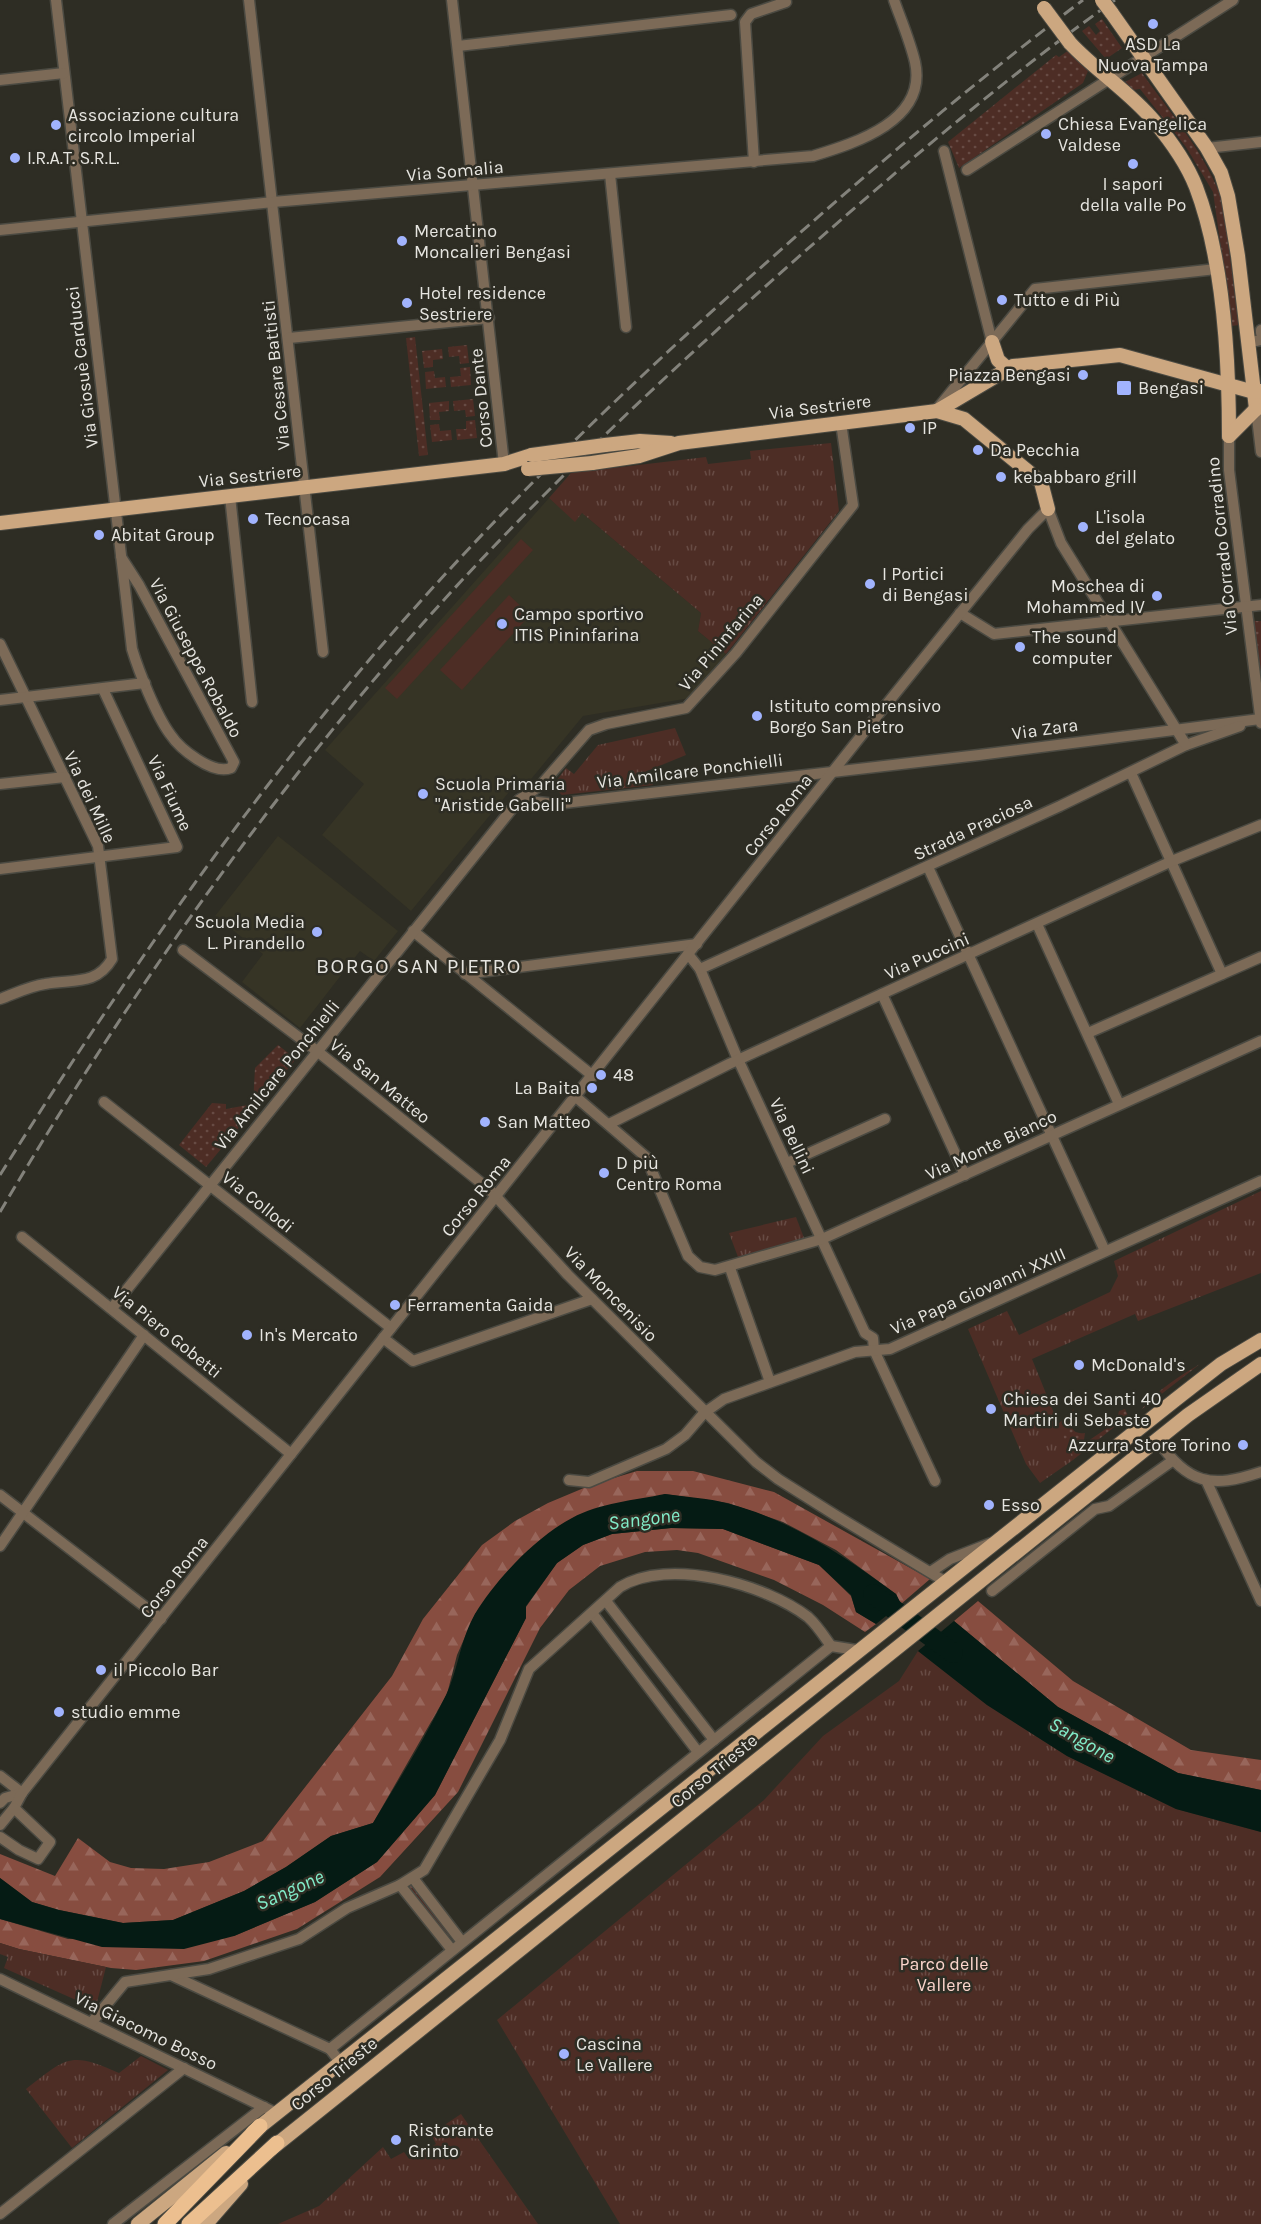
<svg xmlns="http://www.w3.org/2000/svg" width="1261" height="2224" font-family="Karla,sans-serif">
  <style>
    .built { fill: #363425 }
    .grass { fill: url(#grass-dots) }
    .forest { fill: url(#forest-firs) }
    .park { fill: url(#park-tufts) }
    .pitch { fill: #4d2d25 }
    .water { fill: #051b14 }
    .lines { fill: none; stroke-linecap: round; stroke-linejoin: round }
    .river { stroke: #051b14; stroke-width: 20 }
    .minor-casing { stroke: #4b4a42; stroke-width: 13 }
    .major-casing { stroke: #4b4a42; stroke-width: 16 }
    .highway-casing { stroke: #4b4a42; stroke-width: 17 }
    .minor { stroke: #7c6a57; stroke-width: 10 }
    .major { stroke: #cca780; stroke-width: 14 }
    .highway { stroke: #ecbf8f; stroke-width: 15 }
    .rail { stroke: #83827b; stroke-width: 3; stroke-dasharray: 12 6; stroke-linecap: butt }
    .major-bridge-casing { stroke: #4b4a42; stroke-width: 16; stroke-linecap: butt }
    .major-bridge { stroke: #cca780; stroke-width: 14 }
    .poi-dot { fill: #a1b3fd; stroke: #2e2d24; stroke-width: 2 }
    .labels { text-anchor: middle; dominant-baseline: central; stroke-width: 5; stroke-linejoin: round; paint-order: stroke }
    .poi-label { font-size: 18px; fill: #e6e5e0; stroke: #2e2d24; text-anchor: start }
    .street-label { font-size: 18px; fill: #e6e5e0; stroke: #2e2d24 }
    .park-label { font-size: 18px; fill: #fbd5cc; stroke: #2e2d24 }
    .water-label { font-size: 20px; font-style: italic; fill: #82ecc9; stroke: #2e2d24 }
    .quarter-label { font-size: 21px; letter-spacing: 1.5px; fill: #e6e5e0; stroke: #2e2d24 }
  </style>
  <defs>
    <pattern id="grass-dots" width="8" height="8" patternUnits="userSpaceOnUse" patternTransform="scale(1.5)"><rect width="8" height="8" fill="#4d2d25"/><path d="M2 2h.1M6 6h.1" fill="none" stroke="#674b44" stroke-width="1.8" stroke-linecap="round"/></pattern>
    <pattern id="forest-firs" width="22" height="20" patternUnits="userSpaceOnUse" patternTransform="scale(1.5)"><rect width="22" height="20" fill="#874d40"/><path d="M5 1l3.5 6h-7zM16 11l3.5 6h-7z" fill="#98665b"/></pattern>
    <pattern id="park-tufts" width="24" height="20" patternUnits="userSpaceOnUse" patternTransform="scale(1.5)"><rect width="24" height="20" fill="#4d2d25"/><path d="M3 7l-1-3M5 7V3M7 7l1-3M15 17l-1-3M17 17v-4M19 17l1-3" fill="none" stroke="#674b44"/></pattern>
  </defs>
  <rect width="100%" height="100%" fill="#2e2d24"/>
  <!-- built -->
  <g class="built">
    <polygon points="549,498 575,521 582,513 701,613 698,631 726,654 690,698 583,716 527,784 514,786 411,911 322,835 364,784 325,750"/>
    <polygon points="278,836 398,931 374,961 360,951 300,1028 242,982 263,954 215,916"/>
  </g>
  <!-- grass -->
  <g class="grass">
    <polygon points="1102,19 1122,48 1106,59 1082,31 1089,26 1096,35 1100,31 1095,24"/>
    <polygon points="1069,50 1088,71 1083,83 959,168 948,142 1056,55 1059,57"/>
    <path d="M1142,73C1171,114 1207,155 1223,203L1239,325L1232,326L1213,192L1186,147L1140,89L1133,90L1125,82Z"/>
    <polygon points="415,337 428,455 419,456 406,338"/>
    <polygon points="467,345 469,363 460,364 459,356 449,357 448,347"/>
    <polygon points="442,349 443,359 433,360 433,367 424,368 422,351"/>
    <polygon points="470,367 471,385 451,387 450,377 461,376 460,368"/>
    <polygon points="434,371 435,378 445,377 446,387 426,389 425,372"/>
    <polygon points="473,399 475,416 466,417 465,410 454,411 453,401"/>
    <polygon points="449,401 449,411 439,412 440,420 430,420 429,403"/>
    <polygon points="475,420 477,438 457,440 456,429 466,429 466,421"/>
    <polygon points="439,424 440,431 451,430 452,440 432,442 430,425"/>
    <polygon points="1254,621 1261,621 1261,681"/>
    <polygon points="278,1045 296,1059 206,1167 179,1145 212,1103 226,1104 226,1109 253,1104 255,1068"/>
    <path d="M1200,1364L1141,1410C1157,1390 1178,1377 1200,1364Z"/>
    <path d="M1074,1409C1070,1421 1068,1435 1085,1433L1084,1440L1088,1441L1116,1422L1119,1411L1125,1409L1128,1416L1073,1460L1057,1425Z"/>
    <polygon points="412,1884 451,1934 449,1937 407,1887"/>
  </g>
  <!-- forest -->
  <g class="forest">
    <polygon points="637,1471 693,1471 774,1492 930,1579 901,1604 896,1594 836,1550 783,1522 728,1503 665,1494 541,1540 507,1573 475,1614 457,1655 447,1694 373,1823 331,1836 286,1867 244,1891 173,1920 123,1923 59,1910 32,1902 0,1878 0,1854 55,1876 78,1838 110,1862 131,1868 164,1869 209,1862 263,1841 392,1676 423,1619 482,1545 515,1521 548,1503 591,1485"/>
    <polygon points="671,1528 723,1529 819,1565 851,1596 856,1612 876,1624 865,1632 823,1605 774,1580 698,1553 677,1550 645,1552 600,1566 569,1590 540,1628 458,1792 380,1877 297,1929 204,1961 136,1970 111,1968 19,1949 0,1943 0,1919 68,1939 234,1936 315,1902 377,1862 435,1795 526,1618 526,1607 557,1563 583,1545 612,1534"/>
    <polygon points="978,1601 1073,1681 1191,1750 1261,1760 1261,1790 1178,1773 1058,1707 954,1621"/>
  </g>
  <!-- park -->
  <g class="park">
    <polygon points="831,443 839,511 726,654 698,631 701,613 582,513 575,522 549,498 571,473 706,457 708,464 751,459 750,451"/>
    <polygon points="675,728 686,755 647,771 653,785 562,795 555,789 557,780 566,768 574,774 598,745"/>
    <polygon points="1261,1191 1261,1273 1138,1321 1135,1314 1032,1359 1073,1460 1040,1483 1026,1464 968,1329 1007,1311 1019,1335 1110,1292 1118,1276 1114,1261"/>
    <polygon points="796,1217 804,1238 738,1257 729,1233"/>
    <polygon points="918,1651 987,1705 1067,1756 1176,1809 1261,1832 1261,2224 620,2224 497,2020 764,1800 823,1736 899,1681"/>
    <polygon points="0,1943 19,1949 106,1967 97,2002 85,2004 4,1968 8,1957 0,1954"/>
    <path d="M141,2056L168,2070L72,2148L26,2089C67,2057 70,2051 119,2073Z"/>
    <polygon points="461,2114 538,2224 278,2224 319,2206 383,2147 391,2159 404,2152 409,2159 436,2144 431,2134"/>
  </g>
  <!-- pitch -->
  <g class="pitch">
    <polygon points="521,539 533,550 397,699 385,688"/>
    <polygon points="509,595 530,615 462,690 440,670"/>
  </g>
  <!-- water -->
  <g class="water">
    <path d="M665,1494C686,1497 709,1498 730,1504C793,1521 844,1556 896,1594L901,1604L876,1624L856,1612L851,1595L819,1565L723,1529L671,1528L612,1534L583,1545L557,1563L526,1606V1618L435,1795L377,1862L315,1902L234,1936L184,1949L102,1947L0,1919V1878L32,1902L59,1910L123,1923L173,1920L244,1891L286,1867L331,1836L373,1823C398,1781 425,1739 446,1695C458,1671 460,1640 475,1614C495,1580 537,1536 572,1518C599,1503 635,1500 665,1494Z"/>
    <polygon points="954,1621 1058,1707 1178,1773 1261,1790 1261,1832 1176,1809 1067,1756 987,1705 918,1651"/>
  </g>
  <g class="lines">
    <!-- river -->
    <polyline class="river" points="873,1594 953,1653"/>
    <defs>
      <g id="minor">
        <path d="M56,0L132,649C139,672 156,715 170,734C180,749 212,775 231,768L234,762L139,585L121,557"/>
        <polyline points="249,0 323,652"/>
        <polyline points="452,0 504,464"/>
        <polyline points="458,46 731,15"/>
        <polyline points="0,80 64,73"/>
        <polyline points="1207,148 1261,142"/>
        <polyline points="944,151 992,342"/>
        <polyline points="754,162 745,22 751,14 786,2"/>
        <polyline points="967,170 1233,0"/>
        <polyline points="610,174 626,327"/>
        <path d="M0,230L273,202L813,156C855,143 928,121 915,62C910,41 901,20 894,0"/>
        <polyline points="1261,330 1261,333"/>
        <polyline points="289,338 489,318"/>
        <polyline points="1256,341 1261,340"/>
        <polyline points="938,408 1035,289 1216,269"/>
        <polyline points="1261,409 1256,409 1261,452"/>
        <polyline points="1229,436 1229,470 1261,723"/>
        <polyline points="230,496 252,702"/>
        <polyline points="960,613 994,634 1261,605"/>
        <path d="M0,644L98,846L112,959C96,986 73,979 45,984C30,986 14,994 0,999"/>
        <polyline points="0,700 145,683"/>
        <polyline points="1131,773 1222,974"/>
        <polyline points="0,784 65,777"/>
        <polyline points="519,800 556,804 979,755 1260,719"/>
        <polyline points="928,867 1105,1251"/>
        <polyline points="0,869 177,847 103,689"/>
        <polyline points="1037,924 1119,1104"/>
        <polyline points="413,931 593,1076"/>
        <polyline points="183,950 317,1051 490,1190 568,1275 756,1462 778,1479 835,1515 946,1582"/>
        <polyline points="688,954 700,969 736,1055 865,1333 873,1338 874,1350 935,1481"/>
        <polyline points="700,969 1060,806 1186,745 1240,726"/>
        <polyline points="465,974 697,944"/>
        <polyline points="882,994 965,1175"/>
        <polyline points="1088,1033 1261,957"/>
        <polyline points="576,1097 646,1157 688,1256 700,1267 715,1270 822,1239 1261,1041"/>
        <polyline points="104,1102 391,1328"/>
        <polyline points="609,1124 729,1064 1172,861 1261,825"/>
        <polyline points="787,1163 885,1119"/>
        <polyline points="22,1237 291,1454"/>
        <polyline points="730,1268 770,1382"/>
        <polyline points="112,1308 519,800 541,785 589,730 606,724 686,708 736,653 853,505 841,423"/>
        <polyline points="383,1338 413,1361 592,1299"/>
        <path d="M1157,1440C1189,1484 1210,1489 1261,1472"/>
        <polyline points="569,1480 589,1482 666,1449 685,1435 704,1413 724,1399 855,1352 890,1349 1261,1181"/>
        <polyline points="1206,1480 1261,1601"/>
        <polyline points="0,1495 161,1619"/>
        <polyline points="0,1546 144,1335"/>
        <polyline points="932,1571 950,1559 991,1543"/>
        <polyline points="992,1591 1095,1509 1109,1506 1172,1461"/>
        <polyline points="606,1601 714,1740"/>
        <polyline points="592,1613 698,1752"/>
        <polyline points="0,1776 22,1793"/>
        <polyline points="0,1803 5,1798 22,1793"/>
        <polyline points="0,1825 14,1808 22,1793 865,731 1028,529 1048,509 1061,543 1186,745"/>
        <polyline points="0,1837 19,1850 38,1859 50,1842 14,1808"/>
        <polyline points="413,1878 462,1942"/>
        <polyline points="400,1885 452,1950"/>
        <polyline points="171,1975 330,2049 340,2062"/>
        <polyline points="0,1979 276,2113"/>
        <path d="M92,2022L125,1982L209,1969L299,1939L347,1908L400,1885L424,1870L500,1740L529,1669L620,1587C668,1557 765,1584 808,1617C817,1625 824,1636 831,1646"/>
        <polyline points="330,2049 831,1646 856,1650"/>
        <polyline points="0,2214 184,2068"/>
        <polyline points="113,2224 264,2107"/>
      </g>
      <g id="major">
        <polyline points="1111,12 1207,148 1221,173 1228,196 1238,256 1256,409"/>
        <path d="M1070,43C1096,71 1130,92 1154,121C1170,140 1187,164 1196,187C1223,258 1229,360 1229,436"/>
        <polyline points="992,342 998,360 1008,369"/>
        <polyline points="937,411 1013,366 1120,355 1254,392 1261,391"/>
        <polyline points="1229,436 1256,409"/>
        <polyline points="605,445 640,441 671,443"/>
        <polyline points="592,463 639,456 679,443 937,411 964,419 1041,482 1048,509"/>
        <polyline points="0,523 504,464 532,455"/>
        <polyline points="253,2132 1175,1400 1221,1364 1261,1340"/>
        <polyline points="271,2149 1188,1415 1261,1364"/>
        <polyline points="138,2224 226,2153"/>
        <polyline points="206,2224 241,2184"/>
      </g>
      <g id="highway">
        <polyline points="165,2224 260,2126"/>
        <polyline points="189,2224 277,2143"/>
      </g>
    </defs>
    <!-- minor casing -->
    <use href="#minor" class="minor-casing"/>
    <!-- major casing -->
    <use href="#major" class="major-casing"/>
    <!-- highway casing -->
    <use href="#highway" class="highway-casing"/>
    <!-- minor -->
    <use href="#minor" class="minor"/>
    <!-- major -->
    <use href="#major" class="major"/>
    <!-- highway -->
    <use href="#highway" class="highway"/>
    <!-- rail -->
    <g class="rail">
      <path d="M0,1175C117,988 243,805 388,638C510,498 644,370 784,247C881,161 980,78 1083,0"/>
      <path d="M0,1212C134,984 297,755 479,562C582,453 692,351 804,252C905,164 1006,77 1115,0"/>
    </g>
    <defs>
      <g id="major-bridge">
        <polyline points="1102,0 1111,12"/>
        <polyline points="1044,8 1070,43"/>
        <polyline points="532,455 605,445"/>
        <polyline points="528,469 592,463"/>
      </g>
    </defs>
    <!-- major-bridge casing -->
    <use href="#major-bridge" class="major-bridge-casing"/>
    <!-- major-bridge -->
    <use href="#major-bridge" class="major-bridge"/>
  </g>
  <!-- markers -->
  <g class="poi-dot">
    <circle cx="1153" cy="24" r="6"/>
    <circle cx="56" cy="125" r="6"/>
    <circle cx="1046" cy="134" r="6"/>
    <circle cx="15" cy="158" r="6"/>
    <circle cx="1133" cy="164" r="6"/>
    <circle cx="402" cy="241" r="6"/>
    <circle cx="1002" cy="300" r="6"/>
    <circle cx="407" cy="303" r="6"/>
    <circle cx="1083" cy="375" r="6"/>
    <rect x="1116" y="380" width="16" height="16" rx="3"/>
    <circle cx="910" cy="428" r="6"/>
    <circle cx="978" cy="450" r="6"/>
    <circle cx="1001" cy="477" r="6"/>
    <circle cx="253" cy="519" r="6"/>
    <circle cx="1083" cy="527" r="6"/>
    <circle cx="99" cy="535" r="6"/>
    <circle cx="870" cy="584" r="6"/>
    <circle cx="1157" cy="596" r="6"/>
    <circle cx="502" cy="624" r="6"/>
    <circle cx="1020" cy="647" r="6"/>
    <circle cx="757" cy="716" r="6"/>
    <circle cx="423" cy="794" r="6"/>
    <circle cx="317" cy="932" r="6"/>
    <circle cx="601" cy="1075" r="6"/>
    <circle cx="592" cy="1088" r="6"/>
    <circle cx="485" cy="1122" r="6"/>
    <circle cx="604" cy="1173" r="6"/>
    <circle cx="395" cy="1305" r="6"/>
    <circle cx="247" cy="1335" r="6"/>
    <circle cx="1079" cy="1365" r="6"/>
    <circle cx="991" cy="1409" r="6"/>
    <circle cx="1243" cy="1445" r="6"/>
    <circle cx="989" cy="1505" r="6"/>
    <circle cx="101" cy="1670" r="6"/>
    <circle cx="59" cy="1712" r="6"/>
    <circle cx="564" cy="2054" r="6"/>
    <circle cx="396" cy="2140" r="6"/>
  </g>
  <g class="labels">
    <!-- poi labels -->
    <g class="poi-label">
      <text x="1153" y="44" text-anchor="middle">ASD La<tspan x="1153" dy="21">Nuova Tampa</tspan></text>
      <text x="68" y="115">Associazione cultura<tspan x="68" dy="21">circolo Imperial</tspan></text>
      <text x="1058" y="124">Chiesa Evangelica<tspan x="1058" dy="21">Valdese</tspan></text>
      <text x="27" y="158">I.R.A.T. S.R.L.</text>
      <text x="1133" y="184" text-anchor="middle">I sapori<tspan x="1133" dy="21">della valle Po</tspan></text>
      <text x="414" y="231">Mercatino<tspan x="414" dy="21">Moncalieri Bengasi</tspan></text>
      <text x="419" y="293">Hotel residence<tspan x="419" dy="21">Sestriere</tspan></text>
      <text x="1014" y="300">Tutto e di Più</text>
      <text x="1071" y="375" text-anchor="end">Piazza Bengasi</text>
      <text x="1138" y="388">Bengasi</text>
      <text x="922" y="428">IP</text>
      <text x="990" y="450">Da Pecchia</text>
      <text x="1013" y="477">kebabbaro grill</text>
      <text x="1095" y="517">L'isola<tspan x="1095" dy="21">del gelato</tspan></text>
      <text x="265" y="519">Tecnocasa</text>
      <text x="111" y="535">Abitat Group</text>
      <text x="882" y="574">I Portici<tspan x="882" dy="21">di Bengasi</tspan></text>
      <text x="1145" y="586" text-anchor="end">Moschea di<tspan x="1145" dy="21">Mohammed IV</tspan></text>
      <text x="514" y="614">Campo sportivo<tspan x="514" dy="21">ITIS Pininfarina</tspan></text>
      <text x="1032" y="637">The sound<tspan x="1032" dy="21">computer</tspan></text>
      <text x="769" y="706">Istituto comprensivo<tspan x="769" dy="21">Borgo San Pietro</tspan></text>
      <text x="435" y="784">Scuola Primaria<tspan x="435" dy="21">"Aristide Gabelli"</tspan></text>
      <text x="305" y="922" text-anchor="end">Scuola Media<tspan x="305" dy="21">L. Pirandello</tspan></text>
      <text x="613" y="1075">48</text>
      <text x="580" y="1088" text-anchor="end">La Baita</text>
      <text x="497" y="1122">San Matteo</text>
      <text x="616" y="1163">D più<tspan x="616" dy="21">Centro Roma</tspan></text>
      <text x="407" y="1305">Ferramenta Gaida</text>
      <text x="259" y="1335">In's Mercato</text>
      <text x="1091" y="1365">McDonald's</text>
      <text x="1003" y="1399">Chiesa dei Santi 40<tspan x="1003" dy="21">Martiri di Sebaste</tspan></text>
      <text x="1231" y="1445" text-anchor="end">Azzurra Store Torino</text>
      <text x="1001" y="1505">Esso</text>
      <text x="113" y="1670">il Piccolo Bar</text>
      <text x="71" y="1712">studio emme</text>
      <text x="576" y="2044">Cascina<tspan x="576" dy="21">Le Vallere</tspan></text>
      <text x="408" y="2130">Ristorante<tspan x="408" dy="21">Grinto</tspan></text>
    </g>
    <!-- street labels -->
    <g class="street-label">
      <text transform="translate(455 171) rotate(-5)">Via Somalia</text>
      <text transform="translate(82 367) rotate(-97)">Via Giosuè Carducci</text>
      <text transform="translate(276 375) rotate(-96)">Via Cesare Battisti</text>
      <text transform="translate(481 398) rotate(-96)">Corso Dante</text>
      <text transform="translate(820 407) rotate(-7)">Via Sestriere</text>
      <text transform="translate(250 476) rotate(-6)">Via Sestriere</text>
      <text transform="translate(1222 546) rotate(-96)">Via Corrado Corradino</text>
      <text transform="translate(721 642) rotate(-50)">Via Pininfarina</text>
      <text transform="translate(196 658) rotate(62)">Via Giuseppe Robaldo</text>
      <text transform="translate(1045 729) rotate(-8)">Via Zara</text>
      <text transform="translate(690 771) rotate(-7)">Via Amilcare Ponchielli</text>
      <text transform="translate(170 793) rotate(65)">Via Fiume</text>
      <text transform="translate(90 797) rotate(65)">Via dei Mille</text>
      <text transform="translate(778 815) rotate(-52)">Corso Roma</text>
      <text transform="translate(973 828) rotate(-25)">Strada Praciosa</text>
      <text transform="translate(927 956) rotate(-24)">Via Puccini</text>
      <text transform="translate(277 1075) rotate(-51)">Via Amilcare Ponchielli</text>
      <text transform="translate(380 1081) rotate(39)">Via San Matteo</text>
      <text transform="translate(792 1136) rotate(65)">Via Bellini</text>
      <text transform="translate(991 1145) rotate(-25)">Via Monte Bianco</text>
      <text transform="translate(476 1196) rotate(-51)">Corso Roma</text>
      <text transform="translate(258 1202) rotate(39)">Via Collodi</text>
      <text transform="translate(978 1291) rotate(-24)">Via Papa Giovanni XXIII</text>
      <text transform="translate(611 1294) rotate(46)">Via Moncenisio</text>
      <text transform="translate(167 1332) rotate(39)">Via Piero Gobetti</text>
      <text transform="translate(174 1577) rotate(-52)">Corso Roma</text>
      <text transform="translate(714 1771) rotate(-39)">Corso Trieste</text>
      <text transform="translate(146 2031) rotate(26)">Via Giacomo Bosso</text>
      <text transform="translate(334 2074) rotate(-39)">Corso Trieste</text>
    </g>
    <!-- park labels -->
    <g class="park-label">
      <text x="944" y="1964">Parco delle<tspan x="944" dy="21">Vallere</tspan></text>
    </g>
    <!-- water labels -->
    <g class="water-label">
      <text transform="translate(644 1519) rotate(-7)">Sangone</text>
      <text transform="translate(1082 1740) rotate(30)">Sangone</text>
      <text transform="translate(290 1890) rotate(-24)">Sangone</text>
    </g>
    <!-- quarter labels -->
    <g class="quarter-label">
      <text x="419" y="966">BORGO SAN PIETRO</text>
    </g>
  </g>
</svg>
